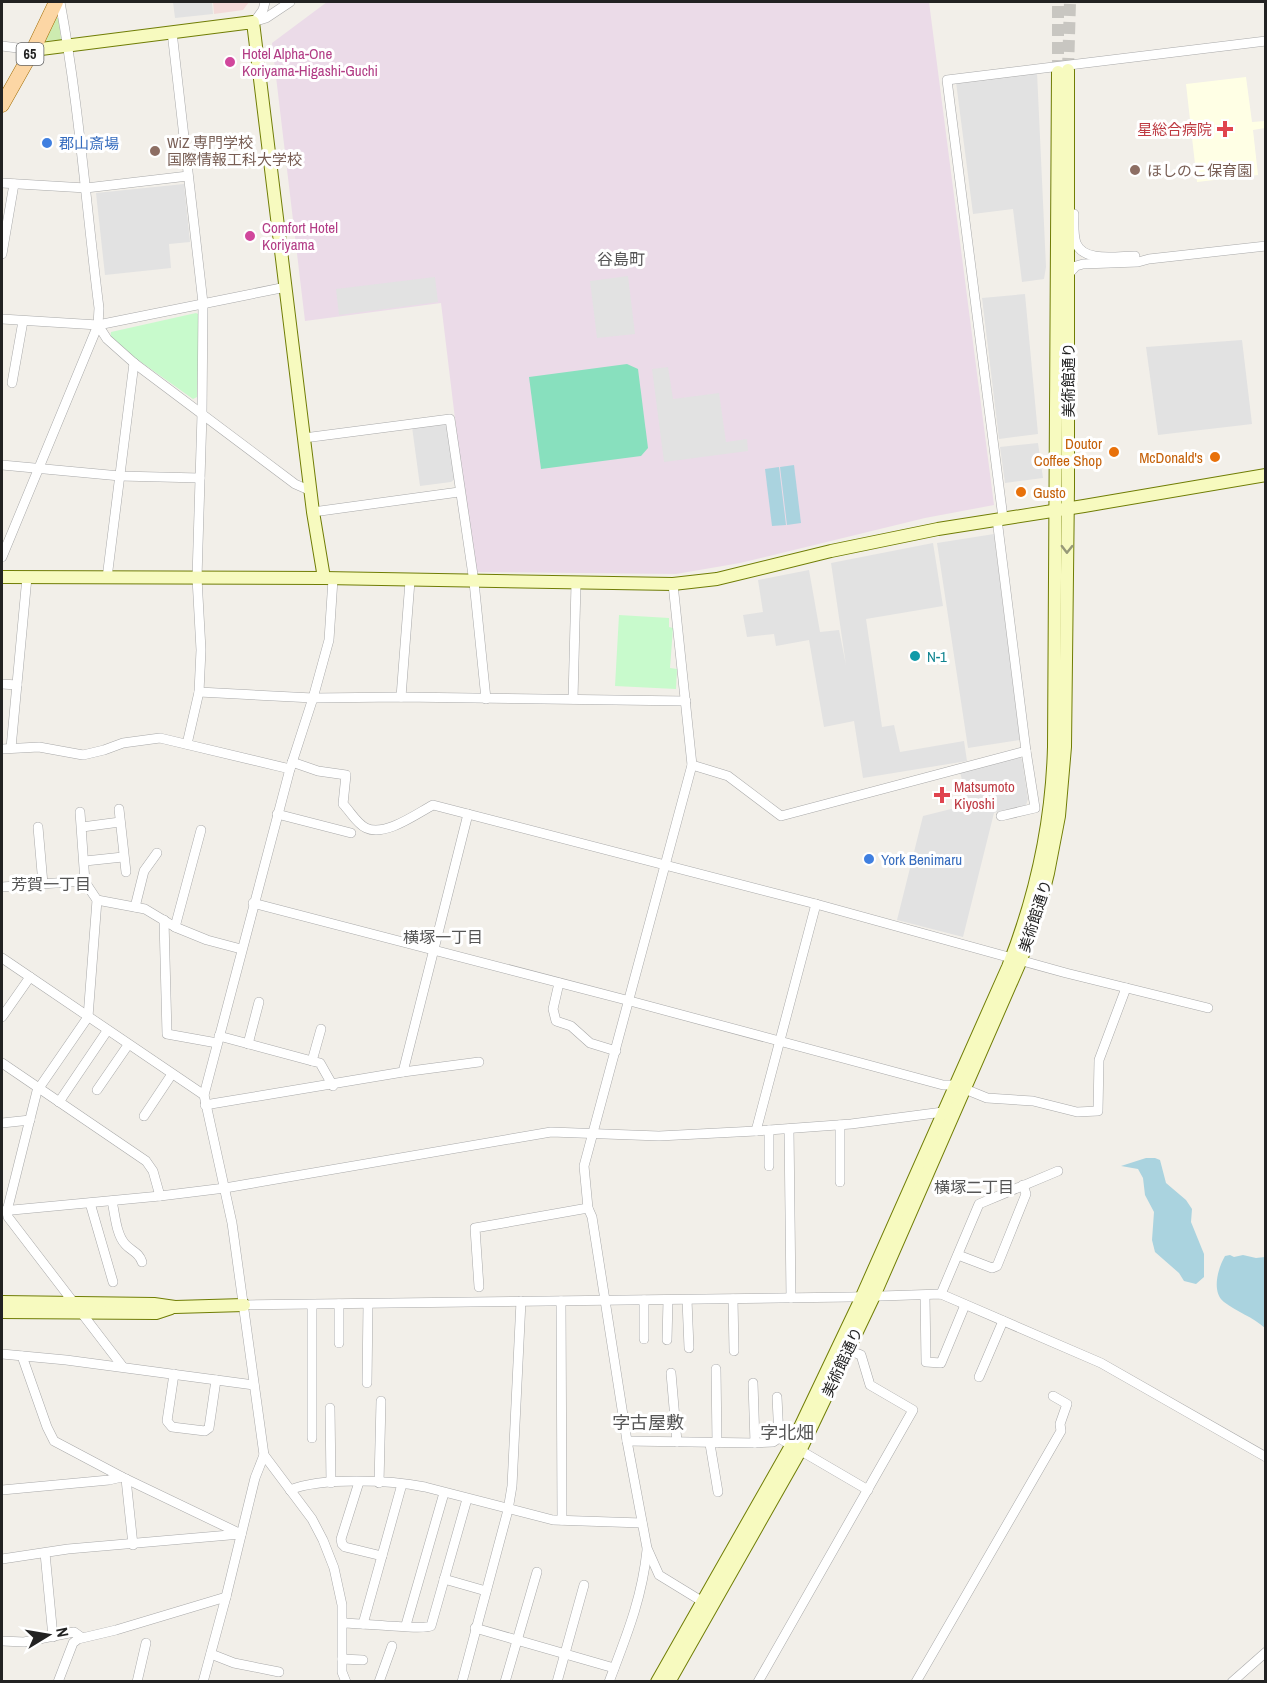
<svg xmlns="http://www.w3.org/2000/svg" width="1267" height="1683" font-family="'Archivo Narrow','Noto Sans JP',sans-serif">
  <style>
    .commercial { fill: #f2dad9 }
    .industrial { fill: #ebdbe8 }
    .education { fill: #ffffe5 }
    .grass { fill: #cdebb0 }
    .park { fill: #c8facc }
    .pitch { fill: #88e0be }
    .parking { fill: #e2e2e2 }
    .water { fill: #aad3df }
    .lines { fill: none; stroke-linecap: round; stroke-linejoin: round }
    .secondary-tunnel { stroke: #c8c6c1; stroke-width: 12; stroke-dasharray: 12 6; stroke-linecap: butt }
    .street-casing { stroke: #a9a9a9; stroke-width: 10 }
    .secondary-casing { stroke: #707d05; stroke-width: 14 }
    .primary-casing { stroke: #a06b00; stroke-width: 15 }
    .street { stroke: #fff; stroke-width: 9 }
    .secondary { stroke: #f7fabf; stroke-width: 12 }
    .primary { stroke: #fcd6a4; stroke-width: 14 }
    .oneway { stroke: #979978 }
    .hotel-dot { fill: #d1479c; stroke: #fff; stroke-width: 2 }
    .health-dot { fill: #e0444e; stroke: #fff; stroke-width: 2 }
    .shop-dot { fill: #3f7fe0; stroke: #fff; stroke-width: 2 }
    .education-dot { fill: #8d6e63; stroke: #fff; stroke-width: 2 }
    .food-dot { fill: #e8710a; stroke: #fff; stroke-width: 2 }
    .culture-dot { fill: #0f9aa8; stroke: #fff; stroke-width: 2 }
    .labels { text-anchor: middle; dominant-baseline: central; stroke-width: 6; stroke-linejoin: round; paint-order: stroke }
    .shield { fill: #fff; stroke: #646464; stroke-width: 1.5 }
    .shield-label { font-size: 14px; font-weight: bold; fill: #222 }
    .hotel-label { font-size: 15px; fill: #b23c85; stroke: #fff; text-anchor: start }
    .health-label { font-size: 15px; fill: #be3a42; stroke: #fff; text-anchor: end }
    .education-label { font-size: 15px; fill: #785e54; stroke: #fff; text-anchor: start }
    .shop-label { font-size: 15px; fill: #366cbe; stroke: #fff; text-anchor: start }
    .street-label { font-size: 15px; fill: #222; stroke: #fff }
    .food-label { font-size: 15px; fill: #c56008; stroke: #fff; text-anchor: end }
    .culture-label { font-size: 15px; fill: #0d838f; stroke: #fff; text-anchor: start }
    .neighbourhood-label { font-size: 16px; fill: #555; stroke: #fff }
    .quarter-label { font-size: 18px; fill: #555; stroke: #fff }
  </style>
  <rect width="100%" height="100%" fill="#f2efe9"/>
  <!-- commercial -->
  <polygon class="commercial" points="213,2 249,2 243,10 214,14"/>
  <!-- industrial -->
  <polygon class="industrial" points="327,2 929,2 994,505 925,518 740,563 676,574 477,572 463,485 441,303 305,321 272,43"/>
  <!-- education -->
  <polygon class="education" points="1246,77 1252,122 1265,121 1265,128 1253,130 1258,175 1197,182 1186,84"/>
  <!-- grass -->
  <polygon class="grass" points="56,18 59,18 61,40 45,41"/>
  <!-- park -->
  <g class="park">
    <polygon points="196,313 200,315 197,397 193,399 110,340 111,332"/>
    <polygon points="619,615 669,618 669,627 673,628 670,668 677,669 676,689 615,686"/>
  </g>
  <!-- pitch -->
  <polygon class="pitch" points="627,364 638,369 648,448 641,456 541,469 529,377"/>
  <!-- parking -->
  <g class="parking">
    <polygon points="173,2 212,2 213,14 175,18"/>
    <polygon points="1037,72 1046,267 1044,279 1022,282 1013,209 973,214 956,82"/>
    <polygon points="184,184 190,242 169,244 171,268 105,275 96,193"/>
    <polygon points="628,276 635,334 597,338 590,281"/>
    <polygon points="435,277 438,302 339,315 336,289"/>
    <polygon points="1025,294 1038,434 999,439 982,298"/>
    <polygon points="1242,340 1252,424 1158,435 1146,347"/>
    <polygon points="668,367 673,399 719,393 726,442 747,439 748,451 664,462 652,369"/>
    <polygon points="443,423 448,425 455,479 451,482 420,486 412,427"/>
    <polygon points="1038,443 1043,478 1005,483 1000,447"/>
    <polygon points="994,534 1020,740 968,748 937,543"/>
    <polygon points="933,543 943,606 866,619 882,727 894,725 900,752 964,741 967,761 863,778 854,721 824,727 809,640 776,646 774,634 747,637 743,615 763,612 758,580 809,570 820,632 839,630 846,665 831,563"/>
    <polygon points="1019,756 1022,759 1028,799 1026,805 994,813 963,937 897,920 923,816 967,805 960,771"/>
  </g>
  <!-- water -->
  <g class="water">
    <polygon points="794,465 801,523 787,525 780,467"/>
    <polygon points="779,467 786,525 772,526 765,469"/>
    <polygon points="1146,1158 1155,1158 1160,1160 1166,1183 1186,1200 1192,1209 1191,1222 1204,1254 1204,1277 1196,1284 1184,1281 1179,1273 1155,1252 1152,1240 1154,1212 1145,1195 1143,1178 1138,1169 1121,1166"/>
    <path d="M1230,1255L1234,1257L1243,1255L1256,1258L1265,1257V1328C1253,1317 1237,1312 1224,1302C1211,1292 1218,1268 1225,1256Z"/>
  </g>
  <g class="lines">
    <!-- secondary-tunnel -->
    <g class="secondary-tunnel">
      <polyline points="1068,70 1070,2"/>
      <polyline points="1058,72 1058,2"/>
    </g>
    <defs>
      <g id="street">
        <polyline points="255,21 263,10 265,2"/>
        <polyline points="253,22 266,18 290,2"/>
        <polyline points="172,32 203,303 202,414 197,578 201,650 199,692 187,744"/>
        <polyline points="2,46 33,50"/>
        <polyline points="2,183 86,188 188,176"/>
        <path d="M1074,214C1074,223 1073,234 1076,243C1084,263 1118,256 1135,256"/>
        <polyline points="2,254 14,184"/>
        <polyline points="1067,276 1076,266 1083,264 1138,262 1149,259 1266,246"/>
        <polyline points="2,319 98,325 286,287"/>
        <polyline points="98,325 107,339 134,363 295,484 311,491"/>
        <polyline points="12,383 23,321"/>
        <polyline points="304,438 450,419 474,582 486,699"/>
        <polyline points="2,465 120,476 200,478"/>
        <polyline points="313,512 459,492"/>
        <polyline points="1003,518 947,80 1266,41"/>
        <polyline points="997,519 1026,751 1035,808 1001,816"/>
        <path d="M2,557L98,325L99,308C86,206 79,103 60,2"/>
        <polyline points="107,578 134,363"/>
        <polyline points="333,579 329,640 313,698 290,769 204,1095 232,1223 264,1455 312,1519 323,1540 334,1568 342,1605 342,1672 346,1682"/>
        <polyline points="673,584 692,765 584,1166 588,1208 592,1217 627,1441 647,1548 659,1575 708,1605"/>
        <polyline points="2,684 17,685"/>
        <polyline points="199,692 313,698 401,697 686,701"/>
        <polyline points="401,697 410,581"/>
        <polyline points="573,699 576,584"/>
        <polyline points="11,748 27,577"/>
        <polyline points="2,749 39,747 83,755 104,750 123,743 160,738 290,769"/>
        <path d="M292,762L318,771L346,775L343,804C350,811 357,824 366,828C385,837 416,814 433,805L816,904L1066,973L1208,1008"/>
        <polyline points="692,765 728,776 781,816 1026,751"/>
        <polyline points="119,809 126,872"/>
        <polyline points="80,812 85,882"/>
        <polyline points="277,814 351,833"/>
        <polyline points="38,827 43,884"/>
        <polyline points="82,827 120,822"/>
        <polyline points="85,861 123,857"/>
        <polyline points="2,887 82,881 85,882 97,900 88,1017 37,1091 7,1211 8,1217 123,1367"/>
        <polyline points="97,900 145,909 175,927 207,940 241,949"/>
        <polyline points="253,903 630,1001 943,1085 955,1085 987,1098 1033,1101 1077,1112 1098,1111 1099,1060 1126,988"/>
        <polyline points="135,907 144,871 157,853"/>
        <polyline points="164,920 167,1034 217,1043"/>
        <polyline points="175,927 201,830"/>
        <polyline points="2,958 204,1095"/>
        <polyline points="559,983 553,1009 556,1021 571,1026 590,1043 616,1051"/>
        <polyline points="2,1017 30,977"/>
        <polyline points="219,1036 312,1061 321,1029"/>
        <polyline points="248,1044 259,1002"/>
        <polyline points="312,1061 320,1063 333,1086"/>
        <polyline points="2,1063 146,1161 153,1171 160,1196"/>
        <polyline points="403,1072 468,814"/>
        <polyline points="97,1090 128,1045"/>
        <polyline points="59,1102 107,1031"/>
        <polyline points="205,1105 403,1072 479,1062"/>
        <polyline points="144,1116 172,1074"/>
        <polyline points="2,1123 30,1120"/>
        <polyline points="789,1129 791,1298"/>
        <polyline points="756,1131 816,904"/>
        <polyline points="769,1166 769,1130"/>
        <polyline points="840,1182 840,1125"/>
        <path d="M112,1201C115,1214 116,1234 125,1244C131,1251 139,1252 142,1262"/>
        <polyline points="90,1203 113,1282"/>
        <polyline points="2,1211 160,1196 225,1188 551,1132 659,1136 756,1131 851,1124 943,1112"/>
        <polyline points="958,1255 992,1268 997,1266 1026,1194 1023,1185"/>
        <polyline points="479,1287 475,1228 588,1208"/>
        <polyline points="941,1294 979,1204 1058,1171"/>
        <polyline points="925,1296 926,1362 941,1363 965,1305"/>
        <polyline points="733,1299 734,1351"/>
        <polyline points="687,1300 689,1348"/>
        <polyline points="561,1301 562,1520"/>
        <polyline points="339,1304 339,1343"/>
        <polyline points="244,1305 851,1297 941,1294 1101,1363 1266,1457"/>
        <polyline points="312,1305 312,1438"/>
        <polyline points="644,1339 644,1300"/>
        <polyline points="667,1340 668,1300"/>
        <polyline points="2,1354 66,1360 254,1385"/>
        <polyline points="22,1356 47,1427 54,1441 122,1477 241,1534"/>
        <polyline points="716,1369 717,1443"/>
        <polyline points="671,1373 677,1442"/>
        <polyline points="174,1374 167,1421 172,1427 205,1431 209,1428 216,1380"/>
        <polyline points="979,1377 1003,1321"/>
        <polyline points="367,1383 368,1304"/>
        <polyline points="753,1383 755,1443"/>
        <polyline points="777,1397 779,1438"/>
        <polyline points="330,1408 331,1483"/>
        <polyline points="627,1441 755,1443 773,1442 779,1438 868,1490"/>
        <polyline points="710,1444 718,1492"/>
        <polyline points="126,1479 133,1545"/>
        <polyline points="359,1482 341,1539 342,1544 345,1547 382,1556"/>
        <polyline points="379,1483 381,1401"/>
        <polyline points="2,1490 109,1480 122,1477"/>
        <path d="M290,1490C321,1477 391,1480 425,1487L553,1520L642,1523"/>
        <polyline points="45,1553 53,1637"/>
        <polyline points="2,1559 68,1549 241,1534"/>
        <polyline points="444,1579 486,1591"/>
        <path d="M343,1623C358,1623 424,1630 431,1626L467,1499"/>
        <polyline points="363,1624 402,1484"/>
        <polyline points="406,1625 444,1493"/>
        <polyline points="475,1628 614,1668"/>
        <polyline points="2,1641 24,1642 74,1632 81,1637"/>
        <polyline points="211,1654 234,1663 279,1672"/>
        <polyline points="342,1659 363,1660"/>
        <polyline points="58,1682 73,1643 78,1639 116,1630 226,1597"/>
        <polyline points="137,1682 146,1643"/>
        <polyline points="203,1682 226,1597 255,1478 264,1455"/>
        <polyline points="379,1682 392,1646"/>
        <polyline points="462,1682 508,1510 512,1486 521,1301"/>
        <polyline points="505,1682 537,1572"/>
        <polyline points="557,1682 584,1585"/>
        <path d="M609,1682C626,1637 642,1599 647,1550"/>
        <polyline points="758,1682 913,1410 870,1385 861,1355 848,1350"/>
        <polyline points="916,1682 1061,1431 1060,1424 1067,1404 1053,1396"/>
        <polyline points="1232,1682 1266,1652"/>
      </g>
      <g id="secondary">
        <polyline points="33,50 253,22 313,512 324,578"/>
        <polyline points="2,577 324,578 673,584 717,579 831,551 938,529 1084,506 1266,475"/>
        <polyline points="2,1302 154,1304 175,1307 244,1305"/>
        <polyline points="2,1312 156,1313 171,1308"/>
        <path d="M657,1682L791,1446L859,1303L1008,967C1036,896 1052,823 1054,747L1058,72"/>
        <polyline points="669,1682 800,1451 874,1296 1021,960 1041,901 1048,873 1059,816 1065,747 1068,488 1068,70"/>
      </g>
      <polyline id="primary" points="2,105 33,50 56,2"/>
    </defs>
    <!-- street casing -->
    <use href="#street" class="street-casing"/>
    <!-- secondary casing -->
    <use href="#secondary" class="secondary-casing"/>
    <!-- primary casing -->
    <use href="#primary" class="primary-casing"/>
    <!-- street -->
    <use href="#street" class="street"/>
    <!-- secondary -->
    <use href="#secondary" class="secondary"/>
    <!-- primary -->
    <use href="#primary" class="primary"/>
  </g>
  <!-- one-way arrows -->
  <defs><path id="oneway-chevron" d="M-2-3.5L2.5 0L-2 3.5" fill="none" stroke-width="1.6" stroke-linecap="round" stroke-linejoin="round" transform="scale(1.5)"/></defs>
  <use class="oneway" href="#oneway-chevron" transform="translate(1067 549) rotate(91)"/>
  <!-- markers -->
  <g class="hotel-dot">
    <circle cx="230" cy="62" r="6"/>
    <circle cx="250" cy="236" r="6"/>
  </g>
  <g class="health-dot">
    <path d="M1222 120h6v6h6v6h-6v6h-6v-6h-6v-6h6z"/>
    <path d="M939 786h6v6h6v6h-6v6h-6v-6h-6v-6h6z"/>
  </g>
  <g class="shop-dot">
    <circle cx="47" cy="143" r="6"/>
    <circle cx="869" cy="859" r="6"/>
  </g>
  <g class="education-dot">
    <circle cx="155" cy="151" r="6"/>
    <circle cx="1135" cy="170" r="6"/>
  </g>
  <g class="food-dot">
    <circle cx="1114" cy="452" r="6"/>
    <circle cx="1215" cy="457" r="6"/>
    <circle cx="1021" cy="492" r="6"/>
  </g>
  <circle class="culture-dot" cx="915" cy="656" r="6"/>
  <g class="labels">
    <!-- shield labels -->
    <rect class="shield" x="16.5" y="43" width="27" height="22" rx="4.5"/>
    <g class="shield-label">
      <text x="30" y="54">65</text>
    </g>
    <!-- hotel labels -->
    <g class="hotel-label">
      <text x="242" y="53">Hotel Alpha-One<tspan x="242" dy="17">Koriyama-Higashi-Guchi</tspan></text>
      <text x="262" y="227">Comfort Hotel<tspan x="262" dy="17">Koriyama</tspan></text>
    </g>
    <!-- health labels -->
    <g class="health-label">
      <text x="1212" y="129">星総合病院</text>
      <text x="954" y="786" text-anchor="start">Matsumoto<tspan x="954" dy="17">Kiyoshi</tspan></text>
    </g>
    <!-- education labels -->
    <g class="education-label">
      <text x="167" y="142">WiZ 専門学校<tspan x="167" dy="17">国際情報工科大学校</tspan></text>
      <text x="1147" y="170">ほしのこ保育園</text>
    </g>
    <!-- shop labels -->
    <g class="shop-label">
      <text x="59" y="143">郡山斎場</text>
      <text x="881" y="859">York Benimaru</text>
    </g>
    <!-- street labels -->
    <g class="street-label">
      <text transform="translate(1068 380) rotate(-90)">美術館通り</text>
      <text transform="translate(1035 916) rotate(-72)">美術館通り</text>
      <text transform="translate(842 1362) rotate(-65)">美術館通り</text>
    </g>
    <!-- food labels -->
    <g class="food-label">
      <text x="1102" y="443">Doutor<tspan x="1102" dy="17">Coffee Shop</tspan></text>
      <text x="1203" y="457">McDonald's</text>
      <text x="1033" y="492" text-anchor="start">Gusto</text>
    </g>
    <!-- culture labels -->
    <g class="culture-label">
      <text x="927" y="656">N-1</text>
    </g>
    <!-- neighbourhood labels -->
    <g class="neighbourhood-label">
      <text x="621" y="259">谷島町</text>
      <text x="51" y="884">芳賀一丁目</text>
      <text x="443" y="937">横塚一丁目</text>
      <text x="974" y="1187">横塚二丁目</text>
    </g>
    <!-- quarter labels -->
    <g class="quarter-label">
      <text x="648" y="1422">字古屋敷</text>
      <text x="787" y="1432">字北畑</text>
    </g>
  </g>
  <!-- border -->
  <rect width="1267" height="1683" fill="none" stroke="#222222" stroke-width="6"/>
  <!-- north arrow -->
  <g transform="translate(48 1635) rotate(79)" stroke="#ffffff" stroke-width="4.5" paint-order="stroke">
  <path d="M0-4.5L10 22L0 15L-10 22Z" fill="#222222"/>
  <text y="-9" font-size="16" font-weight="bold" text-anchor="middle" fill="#222222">N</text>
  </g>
</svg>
